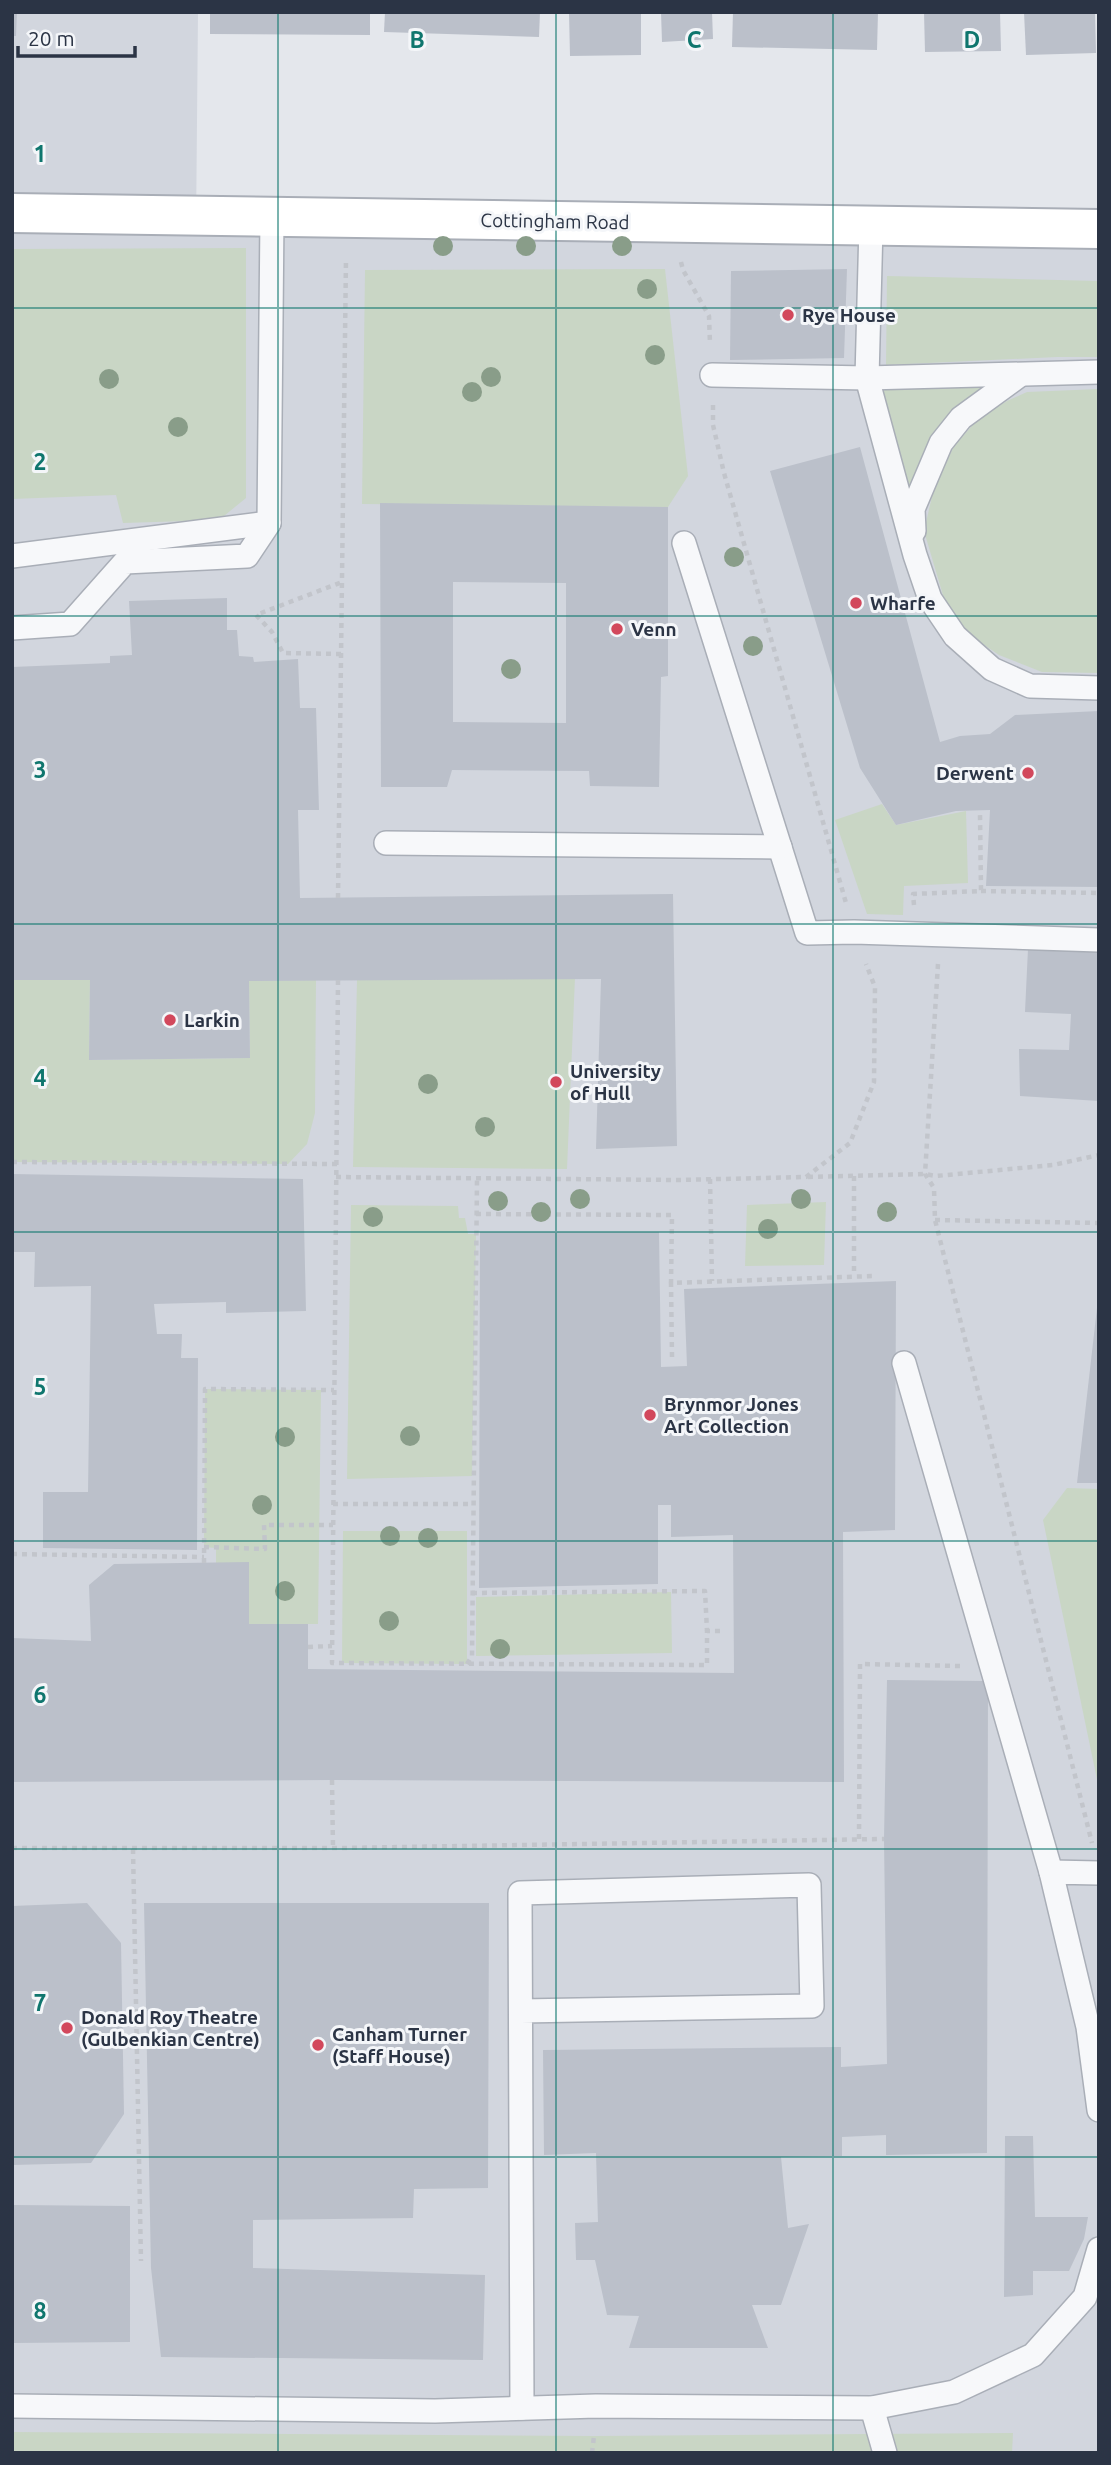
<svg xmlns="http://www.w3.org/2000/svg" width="1111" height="2465" font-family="Ubuntu,sans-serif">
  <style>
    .built { fill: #d2d6de }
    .green { fill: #c9d6c5 }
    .building { fill: #bbc0ca; fill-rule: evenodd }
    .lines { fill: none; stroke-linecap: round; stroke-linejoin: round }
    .service-casing { stroke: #a9aeb7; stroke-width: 26 }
    .secondary-casing { stroke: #a9aeb7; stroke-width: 42 }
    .path { stroke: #c2c5cb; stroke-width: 4.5; stroke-dasharray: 5 5; stroke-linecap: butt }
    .service { stroke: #f7f8fa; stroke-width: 23 }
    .secondary { stroke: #fff; stroke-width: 38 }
    .tree { fill: #899d89 }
    .grid { fill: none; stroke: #0f766e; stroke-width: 2; stroke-opacity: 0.55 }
    .poi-dot { fill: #d2485c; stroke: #f4f6f9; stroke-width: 2.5 }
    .labels { text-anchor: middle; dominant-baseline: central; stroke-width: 6; stroke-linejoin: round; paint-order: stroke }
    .street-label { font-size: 19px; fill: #2b3445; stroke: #f4f6f9 }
    .poi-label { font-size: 19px; font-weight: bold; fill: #2b3445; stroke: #f4f6f9; text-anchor: start }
    .grid-label { font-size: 23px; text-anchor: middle; font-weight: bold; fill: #0f766e; stroke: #f4f6f9; stroke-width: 6; stroke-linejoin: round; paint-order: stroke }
  </style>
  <rect width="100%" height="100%" fill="#e4e7ec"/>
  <!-- built -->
  <polygon class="built" points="12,12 198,12 196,230 634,243 1099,249 1099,2453 12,2453"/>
  <!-- green -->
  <g class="green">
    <polygon points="246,248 246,498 219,520 123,523 116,495 12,499 12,249"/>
    <polygon points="665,269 688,476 668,507 362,504 365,270"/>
    <polygon points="887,276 1099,281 1099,357 1057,357 886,365"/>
    <polygon points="1020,375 961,418 913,509 867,378"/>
    <polygon points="1099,389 1099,673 1042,672 999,655 968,634 945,602 924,531 934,488 954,446 979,418 1007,401 1027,392"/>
    <polygon points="882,804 896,825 966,811 968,883 904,886 903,915 867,914 835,820"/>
    <polygon points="575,977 567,1169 353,1167 357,980"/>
    <polygon points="12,980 90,980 89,1060 250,1058 249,981 316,980 315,1113 307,1144 288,1164 12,1162"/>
    <polygon points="826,1202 824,1265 745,1266 747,1205"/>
    <polygon points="351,1205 458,1206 459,1218 465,1218 468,1234 476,1234 472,1476 347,1479"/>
    <polygon points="205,1389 321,1390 318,1624 249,1624 248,1563 216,1563 216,1548 204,1547"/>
    <polygon points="1067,1488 1099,1489 1099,1789 1043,1520"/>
    <polygon points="343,1531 467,1531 467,1664 342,1663"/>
    <polygon points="671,1592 672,1653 476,1656 476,1597"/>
    <polygon points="12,2432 595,2436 1013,2433 1012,2453 12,2453"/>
  </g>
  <!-- building -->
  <g class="building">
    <polygon points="12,12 17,12 16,36 12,36"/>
    <polygon points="210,12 370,12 370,35 210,34"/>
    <polygon points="385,12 540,12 539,37 384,32"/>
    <polygon points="569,12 641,12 641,55 570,56"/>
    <polygon points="661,12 712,12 713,39 662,42"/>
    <polygon points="733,12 878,12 877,50 732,47"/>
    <polygon points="924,12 1000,12 1001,51 925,52"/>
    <polygon points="1024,12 1095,12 1096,53 1026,55"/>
    <polygon points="847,269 844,358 730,360 731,271"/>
    <polygon points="860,447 940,742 960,736 990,734 1015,715 1099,711 1099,887 986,886 990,810 956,811 896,825 860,768 770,471"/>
    <path d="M380,503L668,507V676L661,677L659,787L590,786L589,771L452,770L447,787H381ZM453,582L566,583V723L453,722Z"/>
    <polygon points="227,598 227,630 237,630 239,656 253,657 254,662 298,659 300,708 316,708 319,810 298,810 300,898 673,894 677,1146 596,1149 601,979 249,981 250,1058 89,1060 90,980 12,980 12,667 110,663 110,656 132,655 129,601"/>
    <polygon points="1028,949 1099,952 1099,1101 1020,1096 1019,1049 1069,1050 1071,1014 1025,1012"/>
    <polygon points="12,1174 303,1179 306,1311 226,1313 226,1302 154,1304 157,1334 182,1334 181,1358 198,1358 197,1550 43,1548 43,1492 88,1492 91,1286 34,1287 35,1252 12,1252"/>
    <polygon points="480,1232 659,1232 661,1367 687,1366 684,1289 896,1281 895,1530 843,1532 844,1782 332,1780 12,1782 12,1638 91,1641 89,1585 114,1564 249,1562 249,1624 308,1624 308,1669 734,1673 733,1535 671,1537 671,1505 658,1505 658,1584 479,1588"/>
    <polygon points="1097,1308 1099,1309 1099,1483 1077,1483"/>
    <polygon points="887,1680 988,1681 987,2153 886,2155 886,2135 842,2137 842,2156 781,2157 788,2228 809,2224 781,2305 752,2305 768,2348 629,2348 639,2316 607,2315 595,2260 576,2260 575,2223 598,2222 596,2153 544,2155 543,2050 841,2047 841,2067 887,2064 884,1839"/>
    <polygon points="87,1903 121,1943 124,2114 91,2163 12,2165 12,1906"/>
    <polygon points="144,1903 489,1903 488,2188 414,2189 413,2218 253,2220 253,2268 485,2275 483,2360 161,2357 151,2268"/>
    <polygon points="1005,2136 1033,2136 1035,2217 1088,2217 1084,2239 1069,2271 1033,2271 1033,2295 1004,2297"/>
    <polygon points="12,2205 130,2206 130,2342 12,2343"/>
  </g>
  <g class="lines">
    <defs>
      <g id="service">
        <polyline points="871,226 867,378 915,555 930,599 955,636 992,669 1030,686 1099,688"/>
        <polyline points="712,375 867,378 1099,372"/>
        <polyline points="914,531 913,509 941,443 961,418 1020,375"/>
        <polyline points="684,543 807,933 854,932 1099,940"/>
        <polyline points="12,556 269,523"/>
        <polyline points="12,628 70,624 125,562 247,556 269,523 272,217"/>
        <polyline points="386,843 780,847"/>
        <polyline points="904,1363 1051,1872"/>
        <polyline points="1099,1873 1051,1872 1088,2027 1099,2110"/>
        <polyline points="521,2011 812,2006 809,1885 520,1893 522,2408"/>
        <polyline points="12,2406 435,2411 596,2406 872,2408 954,2392 1033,2355 1085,2297 1099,2249"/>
        <polyline points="872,2408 885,2453"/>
      </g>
      <polyline id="secondary" points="12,213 1099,229"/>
    </defs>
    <!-- service casing -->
    <use href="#service" class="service-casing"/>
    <!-- secondary casing -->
    <use href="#secondary" class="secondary-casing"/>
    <!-- path -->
    <g class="path">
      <polyline points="681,262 683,270 709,316 710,344"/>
      <polyline points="713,405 713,425 724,473 846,903"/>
      <polyline points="341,654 283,653 272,632 256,615 342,582"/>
      <polyline points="981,891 1099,893"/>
      <polyline points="338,898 346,258"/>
      <polyline points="914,905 913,894 981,891 980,814"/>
      <polyline points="938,964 925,1174 934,1188 935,1220 1092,1843"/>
      <polyline points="338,980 332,1663 707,1665 707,1631 721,1631"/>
      <polyline points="12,1162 337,1164"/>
      <polyline points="854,1176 854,1276"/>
      <polyline points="336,1177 678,1180 806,1177 850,1143 874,1082 875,987 866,964"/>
      <polyline points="808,1177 925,1174 936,1176 1053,1165 1099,1155"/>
      <polyline points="710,1179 712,1281"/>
      <polyline points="476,1214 672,1215 671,1283"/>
      <polyline points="935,1220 1099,1223"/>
      <polyline points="672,1357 671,1283 874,1276"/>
      <polyline points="333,1504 472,1504"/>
      <polyline points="204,1547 265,1549 264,1525 333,1525"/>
      <polyline points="12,1554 204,1557"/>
      <polyline points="204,1563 205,1389 334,1390"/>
      <polyline points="472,1593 705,1591 707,1631"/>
      <polyline points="308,1647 332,1646"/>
      <polyline points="467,1664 472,1656 477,1180"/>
      <polyline points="332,1780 333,1848"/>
      <polyline points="859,1839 860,1664 961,1666"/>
      <polyline points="12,1848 343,1848 884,1839"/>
      <polyline points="133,1849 141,2261"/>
      <polyline points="592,2453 594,2436"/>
    </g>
    <!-- service -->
    <use href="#service" class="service"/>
    <!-- secondary -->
    <use href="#secondary" class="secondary"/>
  </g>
  <!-- trees -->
  <g class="tree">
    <circle cx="443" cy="246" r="10"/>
    <circle cx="526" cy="246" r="10"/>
    <circle cx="622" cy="246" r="10"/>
    <circle cx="647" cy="289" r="10"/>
    <circle cx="655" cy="355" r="10"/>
    <circle cx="491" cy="377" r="10"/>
    <circle cx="109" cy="379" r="10"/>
    <circle cx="472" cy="392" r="10"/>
    <circle cx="178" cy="427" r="10"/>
    <circle cx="734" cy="557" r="10"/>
    <circle cx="753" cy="646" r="10"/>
    <circle cx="511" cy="669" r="10"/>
    <circle cx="428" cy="1084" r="10"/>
    <circle cx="485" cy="1127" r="10"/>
    <circle cx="580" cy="1199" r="10"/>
    <circle cx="801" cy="1199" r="10"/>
    <circle cx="498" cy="1201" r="10"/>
    <circle cx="541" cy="1212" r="10"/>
    <circle cx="887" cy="1212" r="10"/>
    <circle cx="373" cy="1217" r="10"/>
    <circle cx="768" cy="1229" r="10"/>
    <circle cx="410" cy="1436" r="10"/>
    <circle cx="285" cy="1437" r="10"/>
    <circle cx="262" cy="1505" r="10"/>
    <circle cx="390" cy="1536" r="10"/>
    <circle cx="428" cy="1538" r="10"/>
    <circle cx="285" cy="1591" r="10"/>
    <circle cx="389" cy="1621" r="10"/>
    <circle cx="500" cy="1649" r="10"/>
  </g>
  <!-- grid -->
  <path class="grid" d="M278,12V2453M556,12V2453M833,12V2453M12,308H1099M12,616H1099M12,924H1099M12,1232H1099M12,1541H1099M12,1849H1099M12,2157H1099"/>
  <!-- markers -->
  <g class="poi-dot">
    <circle cx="788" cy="315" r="7"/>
    <circle cx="856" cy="603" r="7"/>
    <circle cx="617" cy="629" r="7"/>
    <circle cx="1028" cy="773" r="7"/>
    <circle cx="170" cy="1020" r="7"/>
    <circle cx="556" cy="1082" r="7"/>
    <circle cx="650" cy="1415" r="7"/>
    <circle cx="67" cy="2028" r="7"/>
    <circle cx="318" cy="2045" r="7"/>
  </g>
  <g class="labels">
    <!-- street labels -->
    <g class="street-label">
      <text transform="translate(555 221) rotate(1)">Cottingham Road</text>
    </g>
    <!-- poi labels -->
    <g class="poi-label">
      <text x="802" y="315">Rye House</text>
      <text x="870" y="603">Wharfe</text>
      <text x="631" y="629">Venn</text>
      <text x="1014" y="773" text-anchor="end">Derwent</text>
      <text x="184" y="1020">Larkin</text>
      <text x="570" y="1071">University<tspan x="570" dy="22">of Hull</tspan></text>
      <text x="664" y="1404">Brynmor Jones<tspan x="664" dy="22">Art Collection</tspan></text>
      <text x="81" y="2017">Donald Roy Theatre<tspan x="81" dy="22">(Gulbenkian Centre)</tspan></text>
      <text x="332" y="2034">Canham Turner<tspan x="332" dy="22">(Staff House)</tspan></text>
    </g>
  </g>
  <g class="grid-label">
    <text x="417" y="48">B</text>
    <text x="694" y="48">C</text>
    <text x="972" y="48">D</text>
    <text x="40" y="162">1</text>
    <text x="40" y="470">2</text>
    <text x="40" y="778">3</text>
    <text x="40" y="1086">4</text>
    <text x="40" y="1395">5</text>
    <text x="40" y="1703">6</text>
    <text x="40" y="2011">7</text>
    <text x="40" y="2319">8</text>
  </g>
  <!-- border -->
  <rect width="1111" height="2465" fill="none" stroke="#2b3445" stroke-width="28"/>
  <!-- scale -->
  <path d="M18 46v10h117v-10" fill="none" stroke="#2b3445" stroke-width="3.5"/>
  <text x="28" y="46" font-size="21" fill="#2b3445" stroke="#f4f6f9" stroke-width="5" paint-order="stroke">20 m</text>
</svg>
